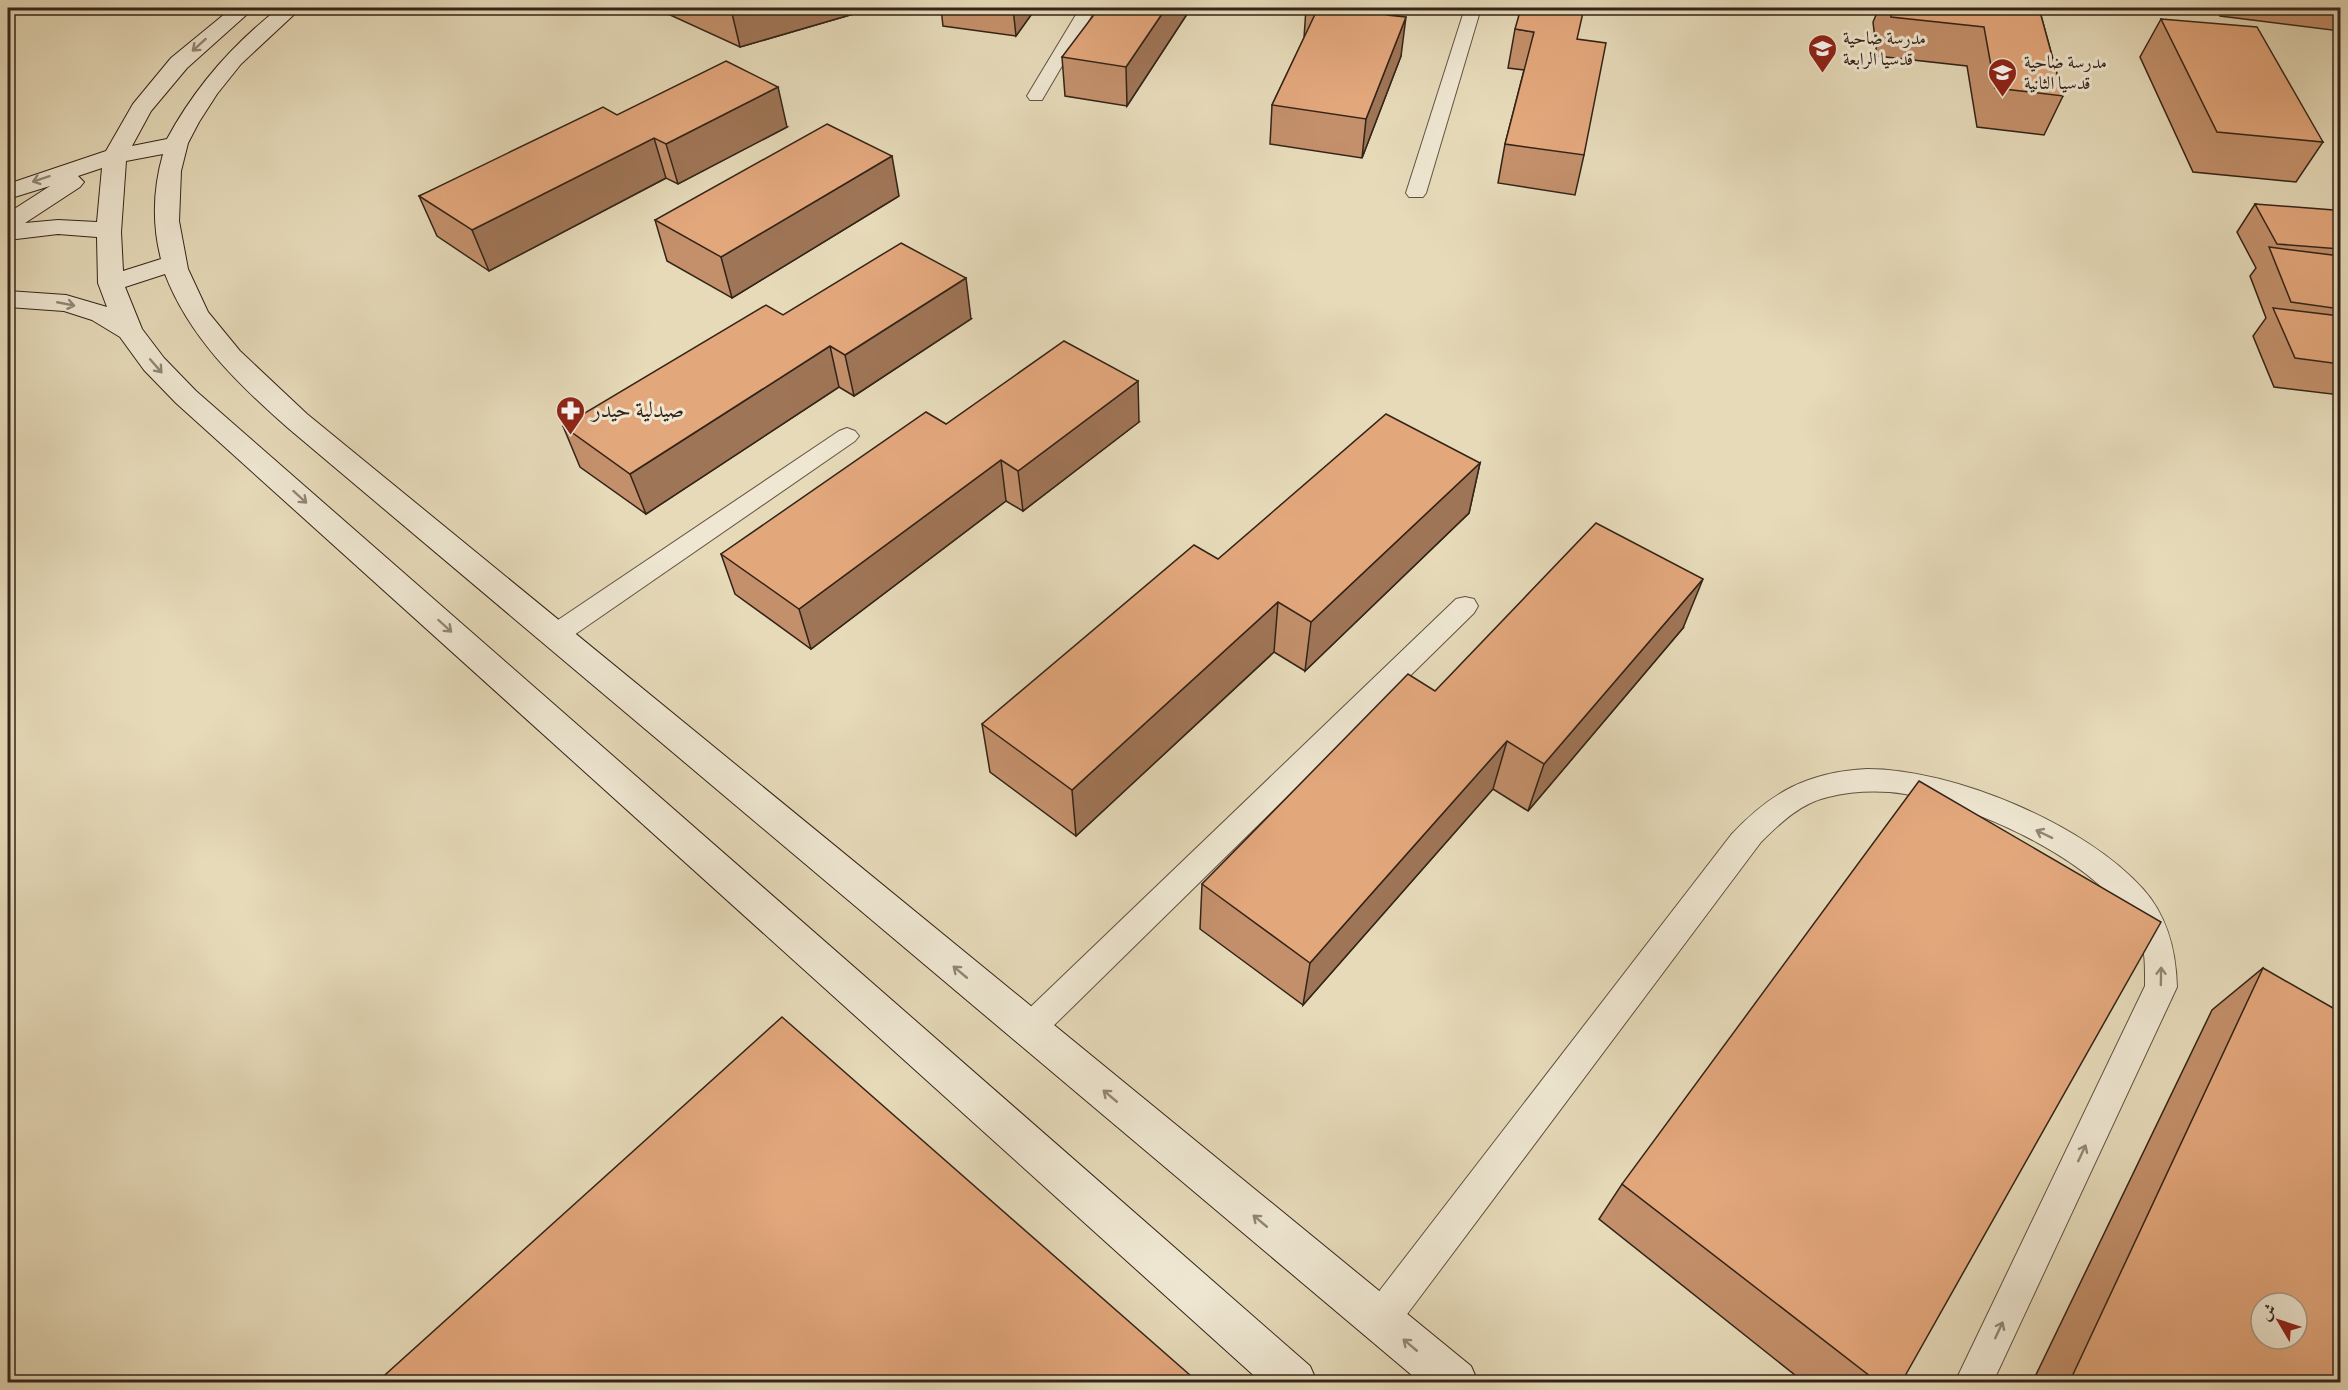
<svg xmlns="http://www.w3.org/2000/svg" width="2348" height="1390" font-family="'Libre Bodoni',Amiri,serif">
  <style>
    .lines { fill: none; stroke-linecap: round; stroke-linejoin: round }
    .service-casing { stroke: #605240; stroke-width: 2 }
    .secondary-casing { stroke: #342418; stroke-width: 2 }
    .service { fill: #efe7d2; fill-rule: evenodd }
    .secondary { fill: #efe7d2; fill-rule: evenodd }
    .wall { fill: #c3906b; stroke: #342418; stroke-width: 1.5 }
    .shaded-wall { fill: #9f7557; stroke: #342418; stroke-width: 1.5 }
    .building { fill: #e3a77c; stroke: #342418; stroke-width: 1.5; fill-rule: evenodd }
    .oneway { stroke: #928675 }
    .labels { text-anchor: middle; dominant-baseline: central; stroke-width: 6; stroke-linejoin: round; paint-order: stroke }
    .far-poi-label { font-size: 18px; fill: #342418; stroke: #efe7d2; text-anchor: start }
    .poi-label { font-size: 22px; fill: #342418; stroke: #efe7d2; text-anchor: start }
  </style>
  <rect width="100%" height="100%" fill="#e6dab9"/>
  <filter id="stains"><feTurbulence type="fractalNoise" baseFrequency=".00333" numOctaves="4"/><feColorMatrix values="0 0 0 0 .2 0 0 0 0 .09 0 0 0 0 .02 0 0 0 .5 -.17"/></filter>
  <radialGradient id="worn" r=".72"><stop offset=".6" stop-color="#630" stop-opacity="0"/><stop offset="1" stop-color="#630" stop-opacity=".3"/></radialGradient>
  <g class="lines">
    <defs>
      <g id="service">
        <polygon points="1080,8 1096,8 1042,100 1030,100 1027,96"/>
        <polygon points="1465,8 1481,8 1426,193 1423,197 1409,197 1406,193"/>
        <polygon points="847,428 855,431 859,436 855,441 564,642 555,645 546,642 542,635 546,628 839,431"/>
        <polygon points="1465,597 1474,599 1478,606 1474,613 1040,1039 1029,1044 1018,1039 1013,1029 1018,1019 1456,599"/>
        <path d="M1867,769C1954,769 2086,825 2143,889C2168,917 2176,951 2177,987L1993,1382H1955L2145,986C2145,969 2146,949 2138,933C2106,864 1977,806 1905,794C1880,790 1853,791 1828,797C1801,803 1780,823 1761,842L1393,1333L1380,1338L1367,1333L1362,1320L1367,1307L1731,835C1771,792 1808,772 1867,769Z"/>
      </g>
      <path id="secondary" d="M232,8H254L187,68L151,111L132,146L167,139C195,87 233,44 279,8H301L241,64L217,94L199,122L188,143L181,171L179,221L188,269L208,312L240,351L307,414L1471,1366L1478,1382H1420L288,428C238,384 189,337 165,274L125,287L142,329L164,358L196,391L1310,1366L1317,1382H1261L176,403L144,370L120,337L92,320L64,311L8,307V291L66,295L107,307L98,283L97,237L58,234L8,240V213L50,186L8,199V184L106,151L133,104L171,58ZM163,154C153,189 152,224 161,259L123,271L121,232L126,161ZM102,168L97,222L58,220L25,223L80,187L84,182L78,176Z"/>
    </defs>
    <!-- service casing -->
    <use href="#service" class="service-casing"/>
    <!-- secondary casing -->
    <use href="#secondary" class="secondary-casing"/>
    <!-- service -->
    <use href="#service" class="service"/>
    <!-- secondary -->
    <use href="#secondary" class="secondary"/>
  </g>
  <!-- wall -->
  <g class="wall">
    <polygon points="657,8 874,8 740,47 657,9"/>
    <polygon points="941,8 1036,8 1016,36 943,26"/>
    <polygon points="1191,8 1127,106 1065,96 1062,57"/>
    <polygon points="1306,8 1401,8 1398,16 1401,56 1362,158 1270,144 1272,105 1304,38"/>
    <polygon points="1879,8 2039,8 2063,96 2044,135 1977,127 1967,66 1877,56 1873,22"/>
    <polygon points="2217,8 2340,8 2340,31 2220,16"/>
    <polygon points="2161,19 2323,142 2296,182 2193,172 2140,57"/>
    <polygon points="1515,29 1577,39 1584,155 1575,195 1498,183 1505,144 1524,70 1508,68"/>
    <polygon points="617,115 787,127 678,184 666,178 489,271 437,236 419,196"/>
    <polygon points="899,196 732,298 667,261 655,220"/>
    <polygon points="2255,204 2340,221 2340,395 2274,387 2253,336 2266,318 2250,276 2256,268 2237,232"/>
    <polygon points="783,315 971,319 854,396 839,387 646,514 580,467 563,426"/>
    <polygon points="1139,422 1023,511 1006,501 811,649 735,594 721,554 946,424"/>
    <polygon points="1480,463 1469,513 1305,671 1274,652 1076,836 990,772 982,724"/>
    <polygon points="1683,628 1528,811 1493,789 1303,1005 1200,929 1202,884 1435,691"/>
    <polygon points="2263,968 2340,1383 2032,1383 2212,1010"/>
    <polygon points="1622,1184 1901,1383 1805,1383 1599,1219"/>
  </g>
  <!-- shaded-wall -->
  <g class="shaded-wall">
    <polygon points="736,8 874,8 740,47 731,9"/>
    <polygon points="1013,8 1036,8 1016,36"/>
    <polygon points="1166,8 1191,8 1127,106 1126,67"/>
    <polygon points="1390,8 1401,8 1382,53 1387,15"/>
    <polygon points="1406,17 1401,56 1362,158 1366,119"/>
    <polygon points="778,87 787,127 678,184 666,144"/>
    <polygon points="654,138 666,178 489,271 472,230"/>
    <polygon points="892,156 899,196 732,298 721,257"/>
    <polygon points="966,278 971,319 854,396 845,355"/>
    <polygon points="830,346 839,387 646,514 630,474"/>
    <polygon points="1138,381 1139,422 1023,511 1018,471"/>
    <polygon points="1001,460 1006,501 811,649 799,609"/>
    <polygon points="1480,463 1469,513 1305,671 1311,622"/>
    <polygon points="1703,579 1683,628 1528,811 1544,764"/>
    <polygon points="1278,602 1274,652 1076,836 1072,790"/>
    <polygon points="1507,741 1493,789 1303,1005 1310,963"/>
  </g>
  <!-- building -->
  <g class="building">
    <polygon points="1099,8 1166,8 1126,67 1062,57"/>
    <polygon points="1318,8 1390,8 1387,15 1406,17 1366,119 1272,105"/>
    <polygon points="1521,8 1584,8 1577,39 1606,43 1584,155 1505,144 1534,32 1515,29"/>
    <polygon points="1890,8 2039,8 2063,96 1995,88 1984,27 1891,17"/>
    <polygon points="2161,19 2257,27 2323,142 2217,132"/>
    <polygon points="726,61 778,87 666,144 654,138 472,230 419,196 603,107 617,115"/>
    <polygon points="827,124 892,156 721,257 655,220"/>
    <polygon points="2255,204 2334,210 2340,221 2340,249 2277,244"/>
    <polygon points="901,243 966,278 845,355 830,346 630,474 563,426 766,305 783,315"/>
    <polygon points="2269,247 2340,256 2340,309 2291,302"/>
    <polygon points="2273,308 2340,316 2340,364 2295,358"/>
    <polygon points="1064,341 1138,381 1018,471 1001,460 799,609 721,554 926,412 946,424"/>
    <polygon points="1386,414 1480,463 1311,622 1278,602 1072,790 982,724 1194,545 1218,559"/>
    <polygon points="1596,523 1703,579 1544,764 1507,741 1310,963 1202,884 1408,674 1435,691"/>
    <polygon points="1919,781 2161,922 1901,1383 1879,1383 1622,1184"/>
    <path d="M2263,968L2340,1012V1383H2069ZM2261,1303H2297V1339H2261Z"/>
    <polygon points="782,1017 1199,1383 376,1383"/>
  </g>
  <!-- one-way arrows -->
  <defs><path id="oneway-shaft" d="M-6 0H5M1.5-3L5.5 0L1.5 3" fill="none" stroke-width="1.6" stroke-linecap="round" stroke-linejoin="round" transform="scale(1.5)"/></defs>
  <g class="oneway">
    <use href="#oneway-shaft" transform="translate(199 45) rotate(138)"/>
    <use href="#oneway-shaft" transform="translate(41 179) rotate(162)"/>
    <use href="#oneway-shaft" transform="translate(66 304) rotate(11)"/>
    <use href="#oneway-shaft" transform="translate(156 366) rotate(49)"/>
    <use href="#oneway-shaft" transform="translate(300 497) rotate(42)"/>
    <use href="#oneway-shaft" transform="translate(445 626) rotate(42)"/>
    <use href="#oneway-shaft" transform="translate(2044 834) rotate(-154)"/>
    <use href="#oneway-shaft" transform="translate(960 972) rotate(-140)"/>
    <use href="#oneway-shaft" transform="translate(2161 976) rotate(-89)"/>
    <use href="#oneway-shaft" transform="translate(1110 1096) rotate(-140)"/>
    <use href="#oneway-shaft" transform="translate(2082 1153) rotate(-65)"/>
    <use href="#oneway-shaft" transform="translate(1260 1221) rotate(-140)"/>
    <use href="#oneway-shaft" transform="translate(1999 1330) rotate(-65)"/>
    <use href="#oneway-shaft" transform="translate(1410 1345) rotate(-140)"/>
  </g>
  <!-- icons -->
  <defs>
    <symbol id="school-pin" viewBox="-11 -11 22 30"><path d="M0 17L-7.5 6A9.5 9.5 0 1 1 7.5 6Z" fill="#8f2418" stroke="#efe7d2"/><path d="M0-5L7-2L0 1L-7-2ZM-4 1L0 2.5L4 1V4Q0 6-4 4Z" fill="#fff"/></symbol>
    <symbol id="pharmacy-pin" viewBox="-11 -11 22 30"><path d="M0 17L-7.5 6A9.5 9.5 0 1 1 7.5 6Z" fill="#8f2418" stroke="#efe7d2"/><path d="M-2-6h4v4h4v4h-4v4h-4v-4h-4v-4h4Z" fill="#fff"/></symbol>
  </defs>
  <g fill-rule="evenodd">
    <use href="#school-pin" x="1806" y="32" width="33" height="45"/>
    <use href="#school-pin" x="1986" y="56" width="33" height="45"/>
    <use href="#pharmacy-pin" x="554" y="394" width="33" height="45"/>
  </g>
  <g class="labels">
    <!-- far-poi labels -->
    <g class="far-poi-label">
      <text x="1843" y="38">مدرسة ضاحية<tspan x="1843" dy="21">قدسيا الرابعة</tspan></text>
      <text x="2024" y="62">مدرسة ضاحية<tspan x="2024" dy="21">قدسيا الثانية</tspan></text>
    </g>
    <!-- poi labels -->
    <g class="poi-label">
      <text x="592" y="410">صيدلية حيدر</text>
    </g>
  </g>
  <!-- margin -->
  <rect width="2348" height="1390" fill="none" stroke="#e6dab9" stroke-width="30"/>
  <rect x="9" y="9" width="2330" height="1372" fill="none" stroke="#342418" stroke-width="3"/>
  <rect x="15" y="15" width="2318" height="1360" fill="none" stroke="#342418" stroke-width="1.5"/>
  <!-- north arrow -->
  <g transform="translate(2279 1321) rotate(309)"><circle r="28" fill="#efe7d2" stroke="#a49988" stroke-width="1.5"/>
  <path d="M0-4.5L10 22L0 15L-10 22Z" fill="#8f2418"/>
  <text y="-9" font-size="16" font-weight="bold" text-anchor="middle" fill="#342418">ش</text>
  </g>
  <rect width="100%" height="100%" filter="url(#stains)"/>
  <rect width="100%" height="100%" fill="url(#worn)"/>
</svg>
